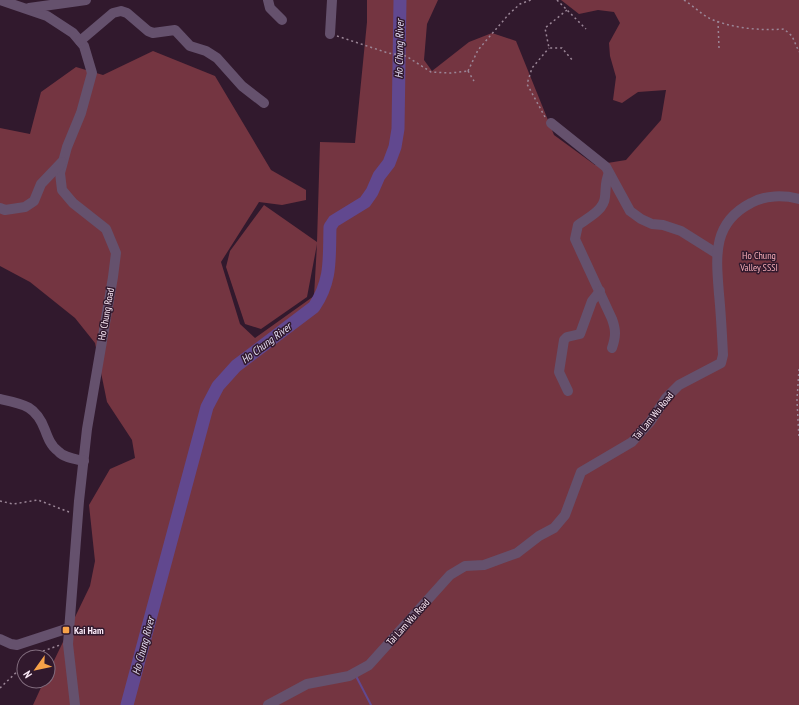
<svg xmlns="http://www.w3.org/2000/svg" width="799" height="705" font-family="'PT Sans Narrow',sans-serif">
  <style>
    .green { fill: #743541 }
    .lines { fill: none; stroke-linecap: round; stroke-linejoin: round }
    .stream { stroke: #61488f; stroke-width: 2 }
    .river { stroke: #61488f; stroke-width: 13 }
    .path { stroke: #9b8697; stroke-width: 1.5; stroke-dasharray: 2 3; stroke-linecap: butt }
    .minor { stroke: #65516d; stroke-width: 10 }
    .poi-dot { fill: #f7a248; stroke: #31192d; stroke-width: 1.5 }
    .labels { text-anchor: middle; dominant-baseline: central; stroke-width: 3; stroke-linejoin: round; paint-order: stroke }
    .park-label { font-size: 10px; fill: #f6adb7; stroke: #31192d }
    .street-label { font-size: 10px; fill: #feedfa; stroke: #31192d }
    .poi-label { font-size: 10px; font-weight: bold; fill: #feedfa; stroke: #31192d; text-anchor: start }
    .water-label { font-size: 11px; font-style: italic; fill: #e3ddf2; stroke: #31192d }
  </style>
  <rect width="100%" height="100%" fill="#31192d"/>
  <!-- green -->
  <polygon class="green" points="367,0 438,0 427,24 424,60 432,71 469,42 492,33 516,41 554,135 595,165 626,160 661,120 666,90 638,92 622,103 613,100 616,77 610,56 609,43 620,23 614,12 598,10 579,14 561,0 799,0 799,705 33,705 44,681 48,681 48,673 90,586 95,561 89,505 110,469 135,458 132,440 107,402 95,343 75,318 30,282 0,266 0,128 30,134 41,92 76,67 103,75 153,51 215,76 271,170 306,190 306,200 282,205 259,202 221,262 240,324 255,338 314,296 317,244 307,297 261,329 245,324 226,267 230,251 264,205 317,242 320,142 355,143 367,22"/>
  <g class="lines">
    <!-- stream -->
    <polyline class="stream" points="356,676 371,705"/>
    <!-- river -->
    <path class="river" d="M127,705L207,407L218,386L236,366L314,307C332,280 329,259 330,227L334,221L365,202L372,192L379,176L389,163L395,147L398,129L400,0"/>
    <!-- path -->
    <g class="path">
      <polyline points="557,0 586,29"/>
      <path d="M684,0C692,5 699,12 707,17C728,28 761,31 784,29L792,36L799,52"/>
      <polyline points="567,10 545,28 549,48 562,48 573,61"/>
      <polyline points="718,21 719,48"/>
      <polyline points="337,36 388,53 406,56 431,72 451,73 468,71"/>
      <polyline points="468,71 478,50 509,14 520,4 531,0"/>
      <polyline points="468,71 474,81"/>
      <polyline points="545,117 527,84 532,68 549,48"/>
      <polyline points="799,369 797,400 799,439"/>
      <polyline points="0,501 13,504 38,500 69,512"/>
      <polyline points="35,657 43,651 60,645"/>
      <polyline points="0,688 24,665"/>
    </g>
    <!-- minor -->
    <g class="minor">
      <polyline points="0,0 47,16 73,33 84,46 92,73 81,113 67,147 60,173 62,190 73,203 106,229 116,253 113,277 87,429 79,501 68,644 75,705"/>
      <polyline points="268,0 270,8 282,20"/>
      <polyline points="29,8 86,0"/>
      <polyline points="330,34 332,0"/>
      <polyline points="80,41 113,13 121,11 127,13 148,31 153,33 175,30 190,46 206,51 217,58 242,86 264,103"/>
      <polyline points="551,123 606,167 630,211 641,219 652,224 663,225 681,231 716,253"/>
      <path d="M609,173C605,181 606,188 605,197C604,210 588,218 578,225L575,239L612,319C616,330 616,336 612,348"/>
      <polyline points="0,208 5,210 25,207 34,201 41,184 62,162"/>
      <polyline points="568,391 559,372 564,340 567,337 580,334 592,301 600,291"/>
      <path d="M0,399C24,404 36,406 45,430C48,438 51,446 58,451C64,458 75,459 84,461"/>
      <polyline points="0,639 11,644 17,645 69,628"/>
      <path d="M268,705L307,684L349,676L369,665L450,575L465,566L484,565L517,553L539,536L554,528L565,515L581,472L632,442L650,422L666,398L679,385L721,363L723,355C722,334 721,314 719,294C716,256 712,223 751,203C765,195 784,195 799,199"/>
    </g>
  </g>
  <!-- markers -->
  <rect class="poi-dot" x="62" y="626" width="8" height="8" rx="2"/>
  <g class="labels">
    <!-- park labels -->
    <g class="park-label">
      <text x="759" y="255">Ho Chung<tspan x="759" dy="12">Valley SSSI</tspan></text>
    </g>
    <!-- street labels -->
    <g class="street-label">
      <text transform="translate(106 314) rotate(-80)">Ho Chung Road</text>
      <text transform="translate(653 416) rotate(-51)">Tai Lam Wu Road</text>
      <text transform="translate(408 622) rotate(-48)">Tai Lam Wu Road</text>
    </g>
    <!-- poi labels -->
    <g class="poi-label">
      <text x="74" y="630">Kai Ham</text>
    </g>
    <!-- water labels -->
    <g class="water-label">
      <text transform="translate(399 49) rotate(-89)">Ho Chung River</text>
      <text transform="translate(266 343) rotate(-37)">Ho Chung River</text>
      <text transform="translate(143 646) rotate(-75)">Ho Chung River</text>
    </g>
  </g>
  <!-- north arrow -->
  <g transform="translate(36 669) rotate(237)"><circle r="19" fill="#31192d" stroke="#836e7f"/>
  <path d="M0-3L7 15L0 10L-7 15Z" fill="#f7a248"/>
  <text y="-6" font-size="11" font-weight="bold" text-anchor="middle" fill="#feedfa">N</text>
  </g>
</svg>
